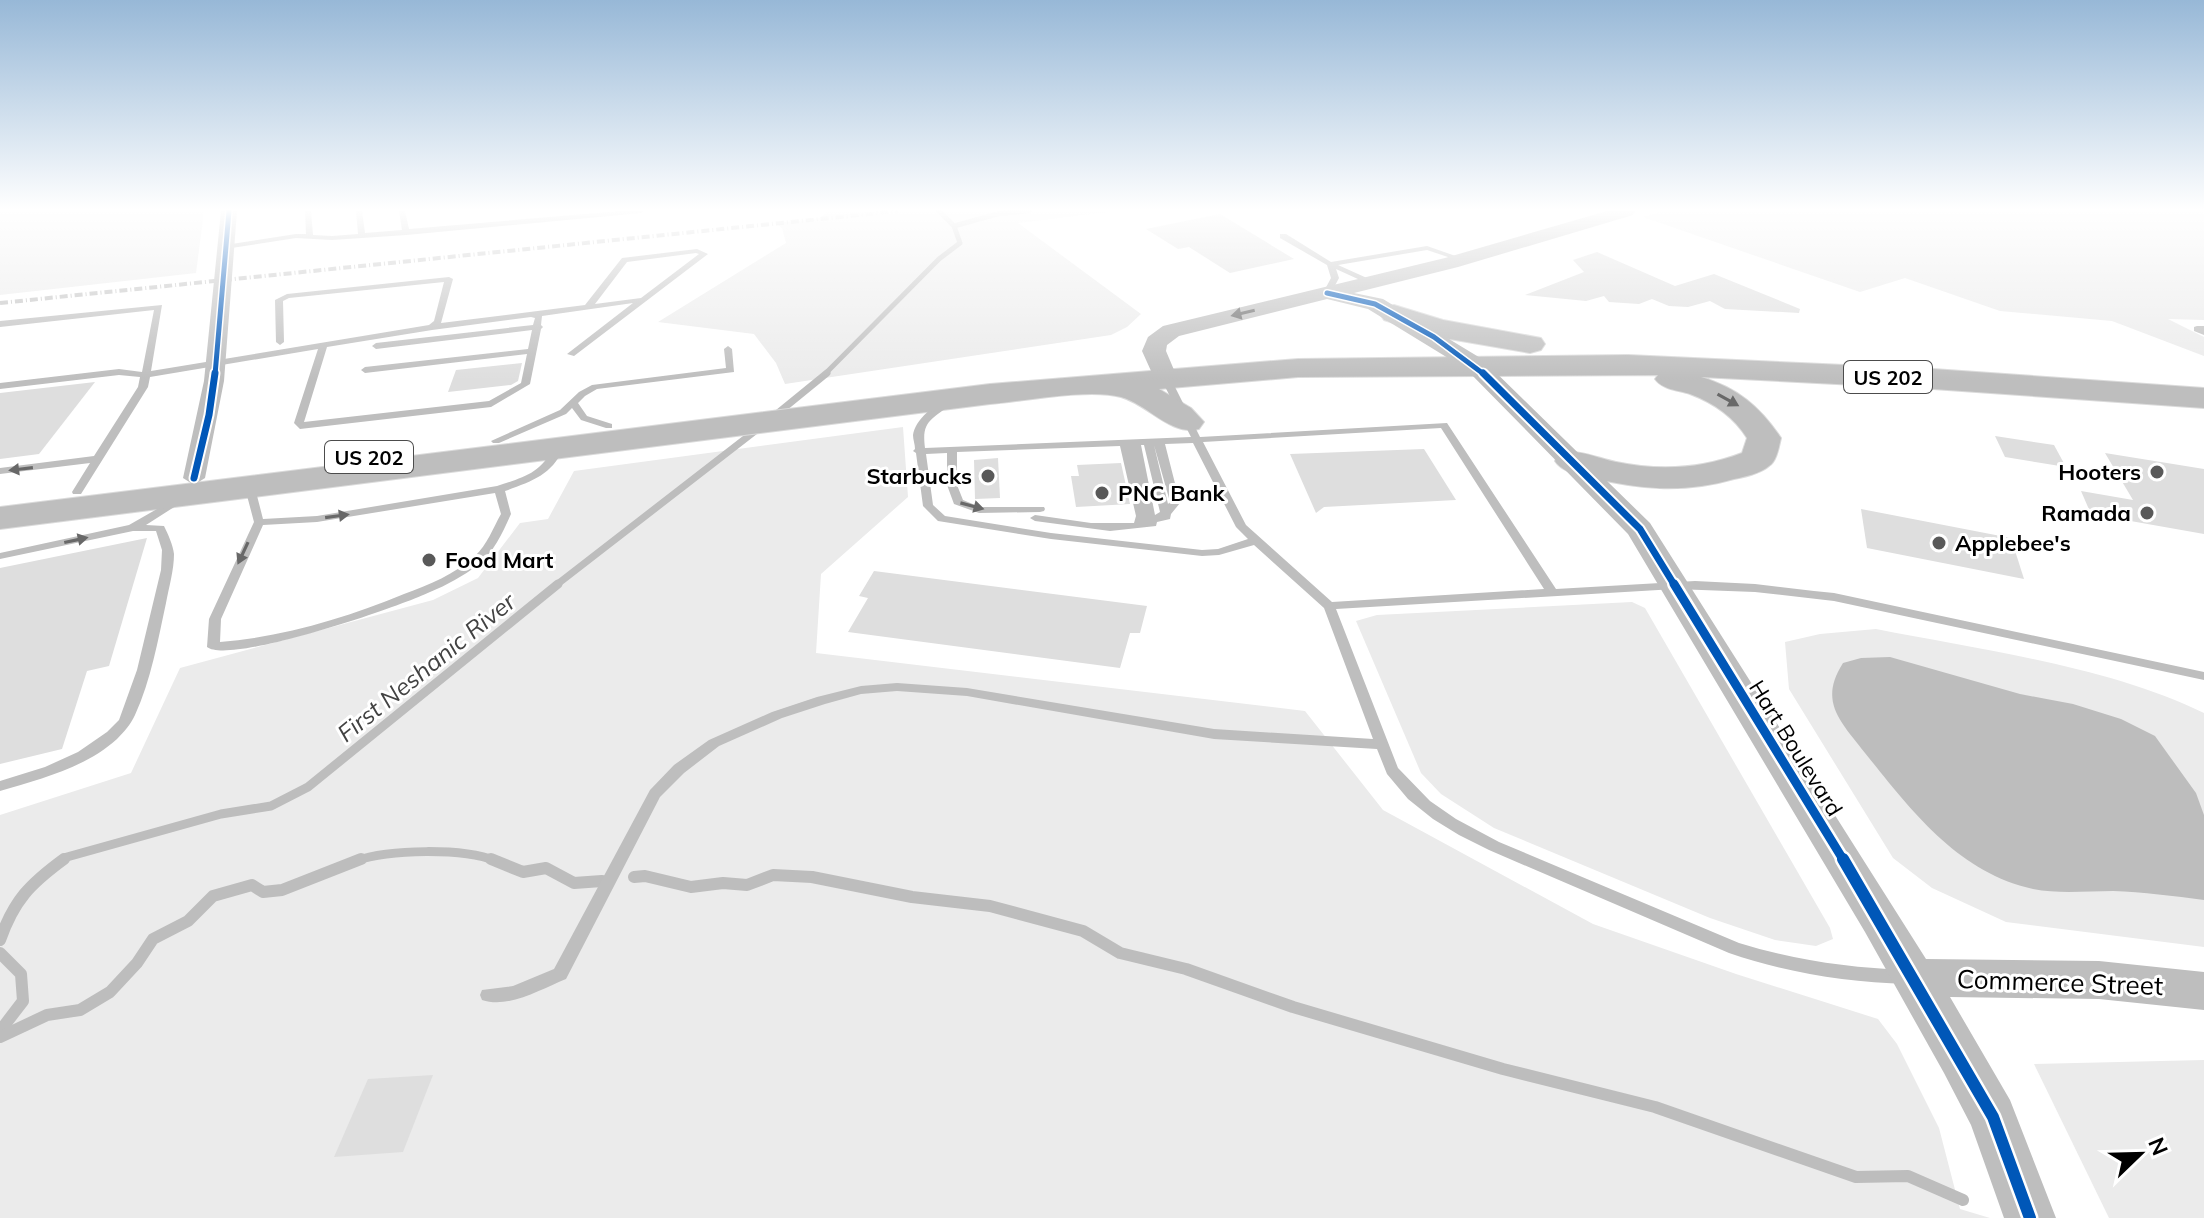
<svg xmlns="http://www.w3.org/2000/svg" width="2204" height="1218" font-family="Mulish,sans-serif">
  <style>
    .green { fill: #ebebeb }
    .water { fill: #bdbdbd }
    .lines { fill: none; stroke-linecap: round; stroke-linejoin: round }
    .stream-far3 { stroke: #bdbdbd; stroke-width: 5 }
    .stream-far2 { stroke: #bdbdbd; stroke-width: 7 }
    .stream-far1 { stroke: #bdbdbd; stroke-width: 9 }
    .stream { stroke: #bdbdbd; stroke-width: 12 }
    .building { fill: #dedede }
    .trunk-casing { stroke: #dbdbdb; stroke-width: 2 }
    .service { fill: #bebebe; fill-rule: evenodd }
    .minor { fill: #bebebe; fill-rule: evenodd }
    .tertiary { fill: #bebebe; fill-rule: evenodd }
    .trunk { fill: #bebebe; fill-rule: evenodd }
    .rail { stroke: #bebebe; stroke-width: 4; stroke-dasharray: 8 3 1 3; stroke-linecap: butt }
    .cycleway-far3-casing { stroke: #fff; stroke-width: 8 }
    .cycleway-far2-casing { stroke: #fff; stroke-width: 11 }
    .cycleway-far1-casing { stroke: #fff; stroke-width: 14 }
    .cycleway-casing { stroke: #fff; stroke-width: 17 }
    .cycleway-far3 { stroke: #0057b8; stroke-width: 5 }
    .cycleway-far2 { stroke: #0057b8; stroke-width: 7 }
    .cycleway-far1 { stroke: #0057b8; stroke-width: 9 }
    .cycleway { stroke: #0057b8; stroke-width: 12 }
    .oneway { fill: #686868 }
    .poi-dot { fill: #595959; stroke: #fff; stroke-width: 3 }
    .labels { text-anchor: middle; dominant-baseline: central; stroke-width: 6; stroke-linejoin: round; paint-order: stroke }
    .shield { fill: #fff; stroke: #4c4c4c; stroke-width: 2 }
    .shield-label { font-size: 20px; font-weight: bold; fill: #000 }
    .poi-label { font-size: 22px; font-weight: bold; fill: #000; stroke: #fff; text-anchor: end }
    .street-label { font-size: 22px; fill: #000; stroke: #fff }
    .water-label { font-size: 24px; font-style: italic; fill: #424242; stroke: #fff }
    .near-street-label { font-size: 26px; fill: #000; stroke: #fff }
  </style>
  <rect width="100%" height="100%" fill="#fff"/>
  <!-- green -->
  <g class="green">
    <polygon points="0,211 204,211 196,273 0,295"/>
    <polygon points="828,211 1116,211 1018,223 1141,314 1127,327 1111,335 785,384 776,363 754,334 658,322 786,243 782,228 775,223 818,219"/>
    <polygon points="1663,211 2204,211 2204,320 2168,319 2204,337 2204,356 2112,321 2000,311 1905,278 1860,292 1643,217"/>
    <polygon points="903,427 908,497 821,574 816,653 1305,711 1383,810 1593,924 1736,974 1878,1019 1897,1044 1939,1128 1960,1209 1990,1218 0,1218 0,815 131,773 180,668 433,600 478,578 520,523 548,519 574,471"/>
    <polygon points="1632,602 1645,608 1830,928 1833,939 1816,946 1775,940 1710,918 1494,828 1441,794 1421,773 1356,621 1377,615"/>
    <path d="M1876,629C1982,650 2108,666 2204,713V947L2006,922L1932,888L1893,858L1789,689L1785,642L1820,634Z"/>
    <polygon points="2204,1060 2204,1218 2109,1218 2034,1064"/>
  </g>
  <!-- water -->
  <path class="water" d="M1890,657L2020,694L2073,704L2121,719L2155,736L2196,793L2204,815V900C2174,896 2143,892 2113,891C2087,891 2058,894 2033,889C1957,872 1911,810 1865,753C1841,722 1818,702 1843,663L1861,658Z"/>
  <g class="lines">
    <!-- stream-far3 -->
    <g class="stream-far3">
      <polyline points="954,226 997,214 1029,211"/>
      <polyline points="824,375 939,259 960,243 954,226 939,211"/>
    </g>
    <!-- stream-far2 -->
    <g class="stream-far2">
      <polyline points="773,417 827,373"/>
      <polyline points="555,586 759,428"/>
    </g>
    <!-- stream-far1 -->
    <g class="stream-far1">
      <polyline points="61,861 67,857 221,814 271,806 308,787 558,584"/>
      <path d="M355,861C390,849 463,848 496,861"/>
    </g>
    <!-- stream -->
    <g class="stream">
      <polyline points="491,859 523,872 546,868 574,883 602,881"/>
      <polyline points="634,877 645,876 691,887 723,883 747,885 773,875 812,877 912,897 990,906 1083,931 1120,953 1186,969 1293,1007 1503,1069 1655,1107 1856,1177 1908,1176 1963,1200"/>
      <path d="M0,940C14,900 30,884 64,859"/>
      <polyline points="0,953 21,974 23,1001 0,1031"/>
      <polyline points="0,1037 47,1015 80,1010 110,992 137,963 153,939 188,921 213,896 252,885 263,892 282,890 361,859"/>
    </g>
  </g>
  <!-- building -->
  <g class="building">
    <polygon points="1220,214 1294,259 1230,273 1189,247 1178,249 1146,229"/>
    <polygon points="1597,252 1675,286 1714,274 1800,309 1799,313 1725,309 1710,301 1688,307 1669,306 1652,299 1639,304 1609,302 1604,296 1586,301 1525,295 1584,272 1573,260"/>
    <polygon points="522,363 518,381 511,385 448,392 456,370"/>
    <polygon points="95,382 39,454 0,459 0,393"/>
    <polygon points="1995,436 2054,445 2066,467 2005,457"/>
    <polygon points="1424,449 1456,500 1324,507 1316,513 1290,454"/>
    <polygon points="2105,453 2204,469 2204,534 2091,514 2081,491 2133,500"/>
    <polygon points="998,458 1000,498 975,499 974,460"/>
    <polygon points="1121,463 1130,504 1076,507 1071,476 1079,476 1077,465"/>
    <polygon points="1861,509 2011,538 2024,579 1867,548"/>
    <polygon points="147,538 109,666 87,671 62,749 0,764 0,568"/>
    <polygon points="874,571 1147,606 1140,633 1130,633 1120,668 848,632 868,598 859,596"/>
    <polygon points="433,1075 403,1152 334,1157 368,1079"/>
  </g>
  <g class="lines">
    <defs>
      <g id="trunk">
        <polygon points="1394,305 1443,320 1541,338 1545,344 1541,350 1530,353 1438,337 1384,320 1380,314 1384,308"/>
        <path d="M1628,355L1933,369L2204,388V408L1933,389L1701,377C1738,388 1760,407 1781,438C1779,446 1777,461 1769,466C1761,473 1745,477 1734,479C1686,493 1642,490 1593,478C1580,475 1563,473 1555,461L1560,453C1580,449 1597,458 1616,462C1659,471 1701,469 1742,453L1747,438C1734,417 1714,403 1690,394C1678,390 1663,390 1655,379L1658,375L1298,377L1159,389L1191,408L1204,422L1199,429C1170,436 1149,405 1121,397C1089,388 1025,401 990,404L0,529V507L990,384L1298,359Z"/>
      </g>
    </defs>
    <!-- trunk casing -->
    <use href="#trunk" class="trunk-casing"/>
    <!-- service -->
    <g class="service">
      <polygon points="305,211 311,211 313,235 332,236 358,234 356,211 362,211 365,233 402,230 399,211 405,211 409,229 620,211 644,211 641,213 406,235 332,240 296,238 225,249 221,247 225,245 296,234 306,234"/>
      <polygon points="1280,234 1286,234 1331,262 1427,246 1467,260 1463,262 1427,250 1338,265 1378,283 1371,285 1336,269 1339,278 1331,293 1327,295 1323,293 1331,278 1327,265 1280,238"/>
      <path d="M697,249L708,254L574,356L567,354L633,303L542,316L541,325L543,327L541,329L530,384L491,407L300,429L294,423L318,349L150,377L148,387L81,494H73L72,492L90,463L0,474V468L94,456L138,387L140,377L119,375L0,389V383L119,369L142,372L154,310L0,327V321L162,305L151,371L429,325L434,321L444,282L289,298L283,301L284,342L280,345L276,342L275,300L287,294L449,277L453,279L441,323L585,305L622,258ZM696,253L699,254L641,298L595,304L627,262ZM531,317L535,318L533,325L376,343L372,346L376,349L532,330L528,349L365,367L361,370L365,373L527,354L521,383L489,401L304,422L327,347L432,330Z"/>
      <polygon points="2197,326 2204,326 2204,335 2194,331 2194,327"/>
      <polygon points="728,346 732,349 734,372 597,389 585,396 578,403 587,416 612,424 612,428 606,428 581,420 572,408 566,414 499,443 493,443 491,441 560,410 579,392 592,385 726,368 724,349"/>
      <path d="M1165,374L1170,377L1200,437L1447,423L1556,589L1695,581L1755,584L1814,591L1834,593L2204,672V680L1834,601L1755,592L1675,589L1336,609L1398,768L1430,801L1456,819L1499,842L1739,943C1794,960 1849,968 1907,970L1913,972L1915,977L1913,982L1907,984C1846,982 1787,973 1729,953L1489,850L1459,835L1433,819L1408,799L1387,774L1377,749L1214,739L967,696L897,691L861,694L825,704L782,718L719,746L684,773L660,797L566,979C541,989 509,1009 482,1000L480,995L482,990L513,986L554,969L650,790L674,765L709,740L772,712L817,697L861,686L897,683L967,688L1214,729L1373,739L1324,608L1254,545L1219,555L1202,556L1051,539L938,521L923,506L916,453L913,451L915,449C915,444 913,440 913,435C915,420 936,401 950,401L952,403C933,420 921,419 925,448L1191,437L1160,377ZM1441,428L1544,589L1332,602L1246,525L1203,442ZM1193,443L1236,527L1248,539L1218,549L1202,550L1051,533L945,516L933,505L926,454L947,453V485L954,504L979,513L1040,512L1044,511L1045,509L1044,507H980L963,500L957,485V452L1120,446L1136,516L1134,523H1091L1035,515L1030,518L1035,521L1110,531L1156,526L1157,522L1170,519L1171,514L1180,503L1165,444ZM1141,445H1144L1160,512L1155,515ZM1154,445L1170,502L1168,504Z"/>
      <path d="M558,446L563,449C552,475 530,482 505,491L511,514C503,532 494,552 478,565C463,576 447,585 430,592C399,607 230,665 207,647L209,619L254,522L245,488L246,486L250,485L255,488L263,519L317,516L497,486C524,477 540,474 554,447ZM495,493L501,514C493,528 487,545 475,556C455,574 429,585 404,594C346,618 283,637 220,642L221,619L263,525L317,522Z"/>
      <path d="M178,497L182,498L183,500L182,502L146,525L164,526C168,534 173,545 174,554C174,570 169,587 166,603C158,640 151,680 135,715C131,724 124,732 117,739C85,768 40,779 0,791V781L45,767L78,752L107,732L119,720L137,670L161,570L162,550L156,531H133L0,559V553L129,525Z"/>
    </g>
    <!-- minor -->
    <polygon class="minor" points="221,211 237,211 224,381 205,478 194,485 183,478 204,381"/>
    <!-- tertiary -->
    <polygon class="tertiary" points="1607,211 1635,211 1633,215 1458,267 1354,293 1383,299 1482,359 1650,523 1926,959 2099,961 2204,972 2204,1010 2099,999 1950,997 2010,1100 2056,1218 2004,1218 1971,1125 1944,1073 1865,932 1628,534 1466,369 1368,309 1327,299 1179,336 1167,345 1166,351 1177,377 1174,382 1156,382 1142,351 1148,337 1163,326 1445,258"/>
    <!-- trunk -->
    <use href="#trunk" class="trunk"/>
    <!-- rail -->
    <polyline class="rail" points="0,303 898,211"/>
    <defs>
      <g id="cycleway-far3">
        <polyline points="1327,293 1375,304 1434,337 1485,375"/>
        <polyline points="215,375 229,211"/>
      </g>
      <g id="cycleway-far2">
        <polyline points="1483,373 1640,529 1675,586"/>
        <polyline points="194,478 209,415 215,373"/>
      </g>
      <polyline id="cycleway-far1" points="1674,584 1844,861"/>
      <polyline id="cycleway" points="1843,859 1993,1117 2030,1218"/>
    </defs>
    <!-- cycleway-far3 casing -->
    <use href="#cycleway-far3" class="cycleway-far3-casing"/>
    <!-- cycleway-far2 casing -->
    <use href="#cycleway-far2" class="cycleway-far2-casing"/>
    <!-- cycleway-far1 casing -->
    <use href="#cycleway-far1" class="cycleway-far1-casing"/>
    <!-- cycleway casing -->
    <use href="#cycleway" class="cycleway-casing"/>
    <!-- cycleway-far3 -->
    <use href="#cycleway-far3" class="cycleway-far3"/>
    <!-- cycleway-far2 -->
    <use href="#cycleway-far2" class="cycleway-far2"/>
    <!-- cycleway-far1 -->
    <use href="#cycleway-far1" class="cycleway-far1"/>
    <!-- cycleway -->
    <use href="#cycleway" class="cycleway"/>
  </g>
  <!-- one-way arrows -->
  <defs><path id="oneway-solid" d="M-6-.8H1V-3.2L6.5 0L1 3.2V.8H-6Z" transform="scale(2)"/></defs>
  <g class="oneway">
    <use href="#oneway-solid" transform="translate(1243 313) rotate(167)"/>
    <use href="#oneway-solid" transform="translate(1728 400) rotate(29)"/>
    <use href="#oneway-solid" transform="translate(21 469) rotate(173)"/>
    <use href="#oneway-solid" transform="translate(972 506) rotate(15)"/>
    <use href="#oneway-solid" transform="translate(337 516) rotate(-8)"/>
    <use href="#oneway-solid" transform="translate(76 540) rotate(-12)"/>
    <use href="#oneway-solid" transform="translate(243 553) rotate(115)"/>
  </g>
  <!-- sky -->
  <linearGradient id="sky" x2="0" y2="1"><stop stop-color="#97b8d7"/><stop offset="0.55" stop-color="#fff"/><stop offset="1" stop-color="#fff" stop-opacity="0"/></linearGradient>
  <rect width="2204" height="381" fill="url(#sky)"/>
  <!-- markers -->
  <g class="poi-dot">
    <circle cx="2157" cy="472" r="8"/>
    <circle cx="988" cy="476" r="8"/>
    <circle cx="1102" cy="493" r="8"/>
    <circle cx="2147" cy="513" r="8"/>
    <circle cx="1939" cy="543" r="8"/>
    <circle cx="429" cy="560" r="8"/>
  </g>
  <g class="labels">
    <!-- shield labels -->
    <g class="shield">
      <rect x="1844" y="361" width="88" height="32" rx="6"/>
      <rect x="325" y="441" width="88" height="32" rx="6"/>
    </g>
    <g class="shield-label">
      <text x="1888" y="377">US 202</text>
      <text x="369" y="457">US 202</text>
    </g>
    <!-- poi labels -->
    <g class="poi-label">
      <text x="2141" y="472">Hooters</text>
      <text x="972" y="476">Starbucks</text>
      <text x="1118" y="493" text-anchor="start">PNC Bank</text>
      <text x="2131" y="513">Ramada</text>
      <text x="1955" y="543" text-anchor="start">Applebee's</text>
      <text x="445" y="560" text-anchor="start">Food Mart</text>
    </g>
    <!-- street labels -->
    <g class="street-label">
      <text transform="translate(1796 748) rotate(58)">Hart Boulevard</text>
    </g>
    <!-- water labels -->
    <g class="water-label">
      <text transform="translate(426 667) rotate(-39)">First Neshanic River</text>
    </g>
    <!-- near-street labels -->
    <g class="near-street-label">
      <text transform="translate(2060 982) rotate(2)">Commerce Street</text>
    </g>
  </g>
  <!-- north arrow -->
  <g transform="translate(2140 1154) rotate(67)" stroke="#ffffff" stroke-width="6" paint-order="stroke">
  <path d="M0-6L14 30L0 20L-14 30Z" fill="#000000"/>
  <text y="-12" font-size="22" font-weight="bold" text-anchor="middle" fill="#000000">N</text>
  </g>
</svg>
